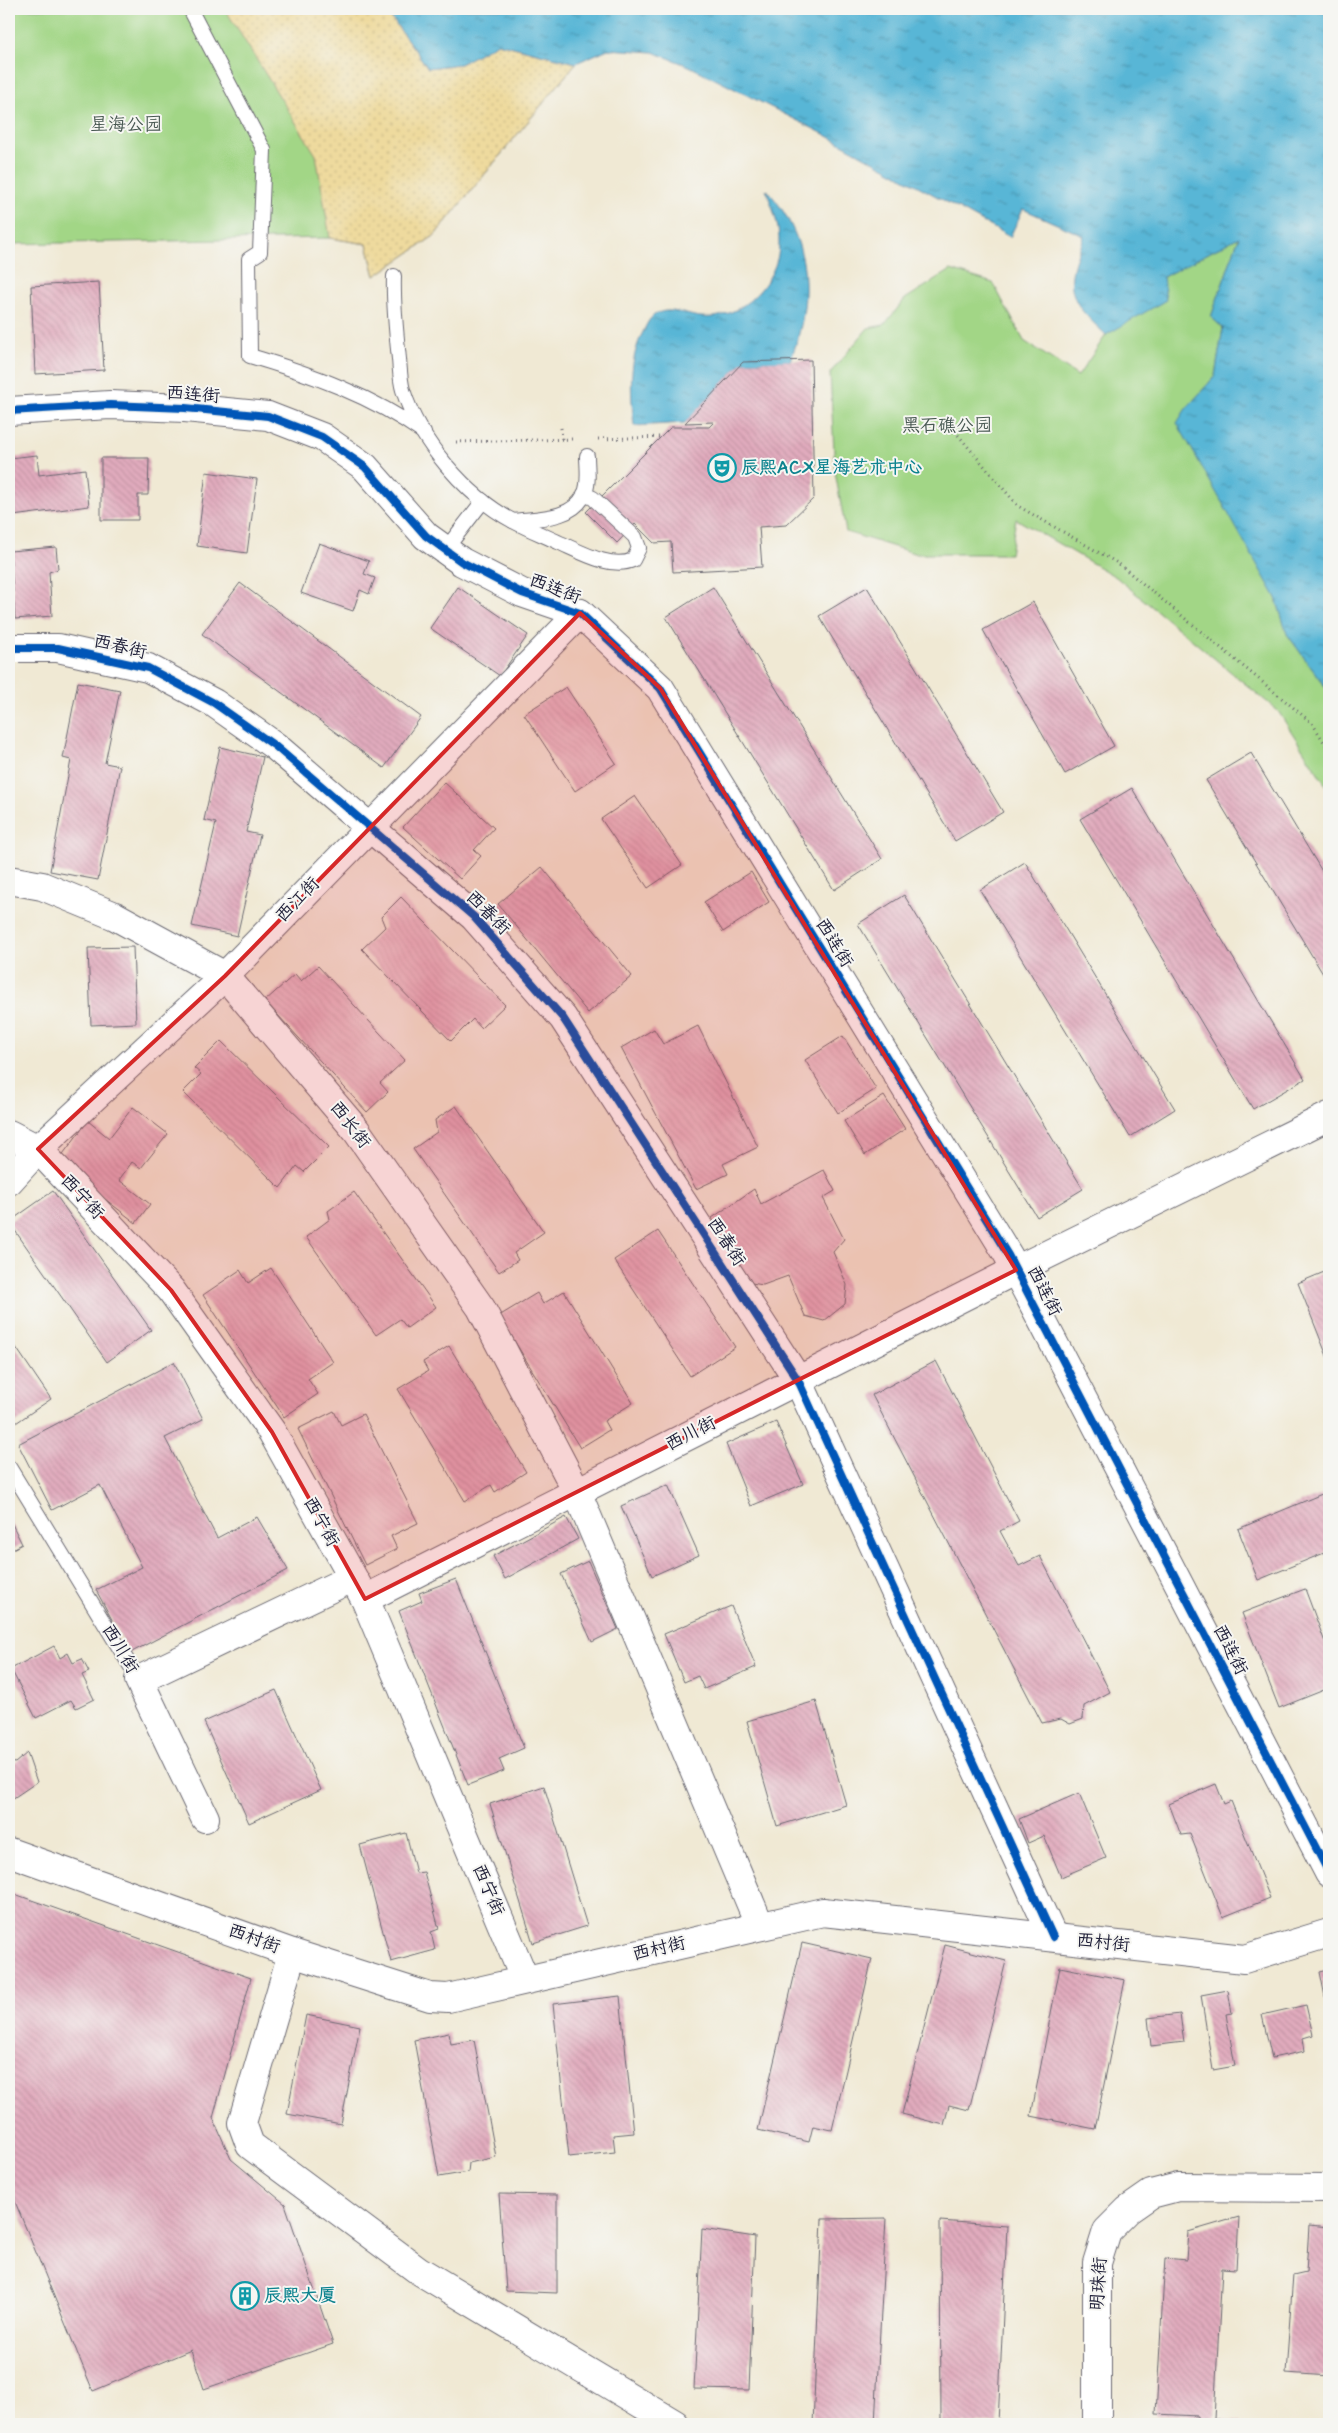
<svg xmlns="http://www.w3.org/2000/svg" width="1338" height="2433" font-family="Mynerve,'LXGW WenKai TC',sans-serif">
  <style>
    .green { fill: #a2d686; stroke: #627c60 }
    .sand { fill: url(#sand-dots); stroke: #887e6c }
    .water { fill: url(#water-ripples); stroke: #3d6c88 }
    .building { fill: url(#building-back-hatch) }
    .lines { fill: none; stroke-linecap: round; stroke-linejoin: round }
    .service-casing { stroke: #6a6871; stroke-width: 16 }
    .minor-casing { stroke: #6a6871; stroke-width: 30 }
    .path { stroke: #6a6871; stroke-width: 3; stroke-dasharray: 1 4; stroke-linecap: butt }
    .service { stroke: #fff; stroke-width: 14 }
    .minor { stroke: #fff; stroke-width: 28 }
    .cycleway-casing { stroke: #f6f6f2; stroke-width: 11 }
    .cycleway { stroke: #0057b8; stroke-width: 8 }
    .marked { fill: #d62828; fill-opacity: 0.2; stroke: #d62828; stroke-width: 4; stroke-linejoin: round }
    .labels { text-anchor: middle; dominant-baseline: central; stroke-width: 4; stroke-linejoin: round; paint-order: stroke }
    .park-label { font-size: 18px; fill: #485852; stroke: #f6f6f2 }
    .street-label { font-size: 18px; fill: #22223b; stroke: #f6f6f2 }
    .culture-label { font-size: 18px; font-weight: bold; fill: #0d838f; stroke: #f6f6f2; text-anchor: start }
  </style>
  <defs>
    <pattern id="sand-dots" width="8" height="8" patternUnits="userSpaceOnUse" patternTransform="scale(1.25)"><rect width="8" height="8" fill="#eeda9e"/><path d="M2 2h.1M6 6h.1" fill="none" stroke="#ccbb89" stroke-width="1.8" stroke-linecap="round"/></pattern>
    <pattern id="water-ripples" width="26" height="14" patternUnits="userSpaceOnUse" patternTransform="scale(1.25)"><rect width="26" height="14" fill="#58b6d6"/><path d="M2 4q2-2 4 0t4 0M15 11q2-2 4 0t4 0" fill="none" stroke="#4894af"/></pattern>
    <pattern id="building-back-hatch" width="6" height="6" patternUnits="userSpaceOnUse" patternTransform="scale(1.25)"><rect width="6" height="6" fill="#e1abbd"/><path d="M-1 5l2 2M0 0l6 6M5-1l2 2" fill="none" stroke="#c193a3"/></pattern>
  </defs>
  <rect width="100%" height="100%" fill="#f6f6f2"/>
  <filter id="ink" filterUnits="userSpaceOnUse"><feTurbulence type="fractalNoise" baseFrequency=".02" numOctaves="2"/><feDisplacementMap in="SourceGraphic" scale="10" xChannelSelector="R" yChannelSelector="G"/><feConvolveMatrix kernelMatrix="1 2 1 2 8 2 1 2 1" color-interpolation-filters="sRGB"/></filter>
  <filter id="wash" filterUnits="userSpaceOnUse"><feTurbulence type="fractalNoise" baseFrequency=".0096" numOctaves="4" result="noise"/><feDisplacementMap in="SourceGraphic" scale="20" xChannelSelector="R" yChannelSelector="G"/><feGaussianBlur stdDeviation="1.12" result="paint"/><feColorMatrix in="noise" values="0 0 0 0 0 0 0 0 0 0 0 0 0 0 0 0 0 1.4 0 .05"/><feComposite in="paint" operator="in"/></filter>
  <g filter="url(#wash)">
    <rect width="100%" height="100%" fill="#f0e9d4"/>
    <!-- green -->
    <g class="green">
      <polygon points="9,9 385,9 428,68 576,63 434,236 375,276 367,244 330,238 9,244"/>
      <polygon points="1239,237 1211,317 1223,328 1215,376 1185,410 1276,598 1287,634 1329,692 1329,790 1278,711 1116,577 1016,519 1010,554 917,554 846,532 835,472 830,373 868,328 884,325 905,299 951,270 993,283 1024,341 1078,376 1106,335 1131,319 1163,277"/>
    </g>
    <!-- sand -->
    <polygon class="sand" points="225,9 385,9 428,68 460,64 497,43 576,63 434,236 375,276 367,244 330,238 316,155"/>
    <!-- water -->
    <g class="water">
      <path d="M385,9H1329V692L1287,634L1276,598L1177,423L1185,410L1215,376L1223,328L1211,317L1239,237L1163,277L1166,300L1106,335C1086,315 1066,301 1073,269C1075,258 1082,247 1084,236L1023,209L1010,237L824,134L689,66L653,52L608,49L576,63L498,43L460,64L428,68Z"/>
      <path d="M766,189C812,239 814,300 790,361L743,362L685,423L634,426C631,394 628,366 641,336C645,329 648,318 656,314C670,306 687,316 701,317C739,322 779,281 779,245C780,225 772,207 766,189Z"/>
    </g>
    <g id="blocks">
      <!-- building -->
      <g class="building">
        <polygon points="99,282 104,370 35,374 31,286"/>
        <polygon points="811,360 814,498 786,525 759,527 762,567 673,572 671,542 654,543 635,524 617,543 586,512 671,427 709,427 714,422 685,423 743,362"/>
        <polygon points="37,455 39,475 85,469 89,506 13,516 9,484 9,458"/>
        <polygon points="101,458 149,458 148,495 138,495 138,520 101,520"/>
        <polygon points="206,472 257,479 247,553 197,546"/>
        <polygon points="319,543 369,561 364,574 375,578 369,594 360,590 353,611 301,593"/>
        <polygon points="56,547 58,569 49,572 52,616 15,619 10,551"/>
        <polygon points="240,583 421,717 384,768 202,634"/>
        <polygon points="458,587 528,635 500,676 430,628"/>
        <polygon points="713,587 882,859 834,890 666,617"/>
        <polygon points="867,587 1003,812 955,841 819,616"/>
        <polygon points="1033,602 1114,746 1065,774 983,630"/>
        <polygon points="78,682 120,690 105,763 120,766 98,880 50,871 71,760 63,758"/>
        <polygon points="566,687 616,763 575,791 524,714"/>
        <polygon points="220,747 263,757 246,832 260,835 237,936 192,926 216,823 204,820"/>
        <polygon points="1251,753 1329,883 1329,984 1206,780"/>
        <polygon points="444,782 494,828 474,850 481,856 460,879 403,827"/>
        <polygon points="1132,788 1305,1079 1253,1109 1080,819"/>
        <polygon points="635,796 682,865 648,888 601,819"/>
        <polygon points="1025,862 1175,1109 1130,1137 980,890"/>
        <polygon points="542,867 632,976 588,1013 498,904"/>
        <polygon points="751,872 769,902 723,932 704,902"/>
        <polygon points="904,895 1083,1189 1037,1217 858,924"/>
        <polygon points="401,897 505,1005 481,1028 473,1019 451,1041 362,949 385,927 381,917"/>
        <polygon points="133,947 136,1023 91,1025 88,948"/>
        <polygon points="318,966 405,1060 380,1083 388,1092 367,1112 265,1001 295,974 301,981"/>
        <polygon points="698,1026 758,1147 723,1164 728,1174 696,1189 621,1048 654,1029 663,1044"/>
        <polygon points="843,1036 876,1089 838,1113 805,1060"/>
        <polygon points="221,1041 329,1147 304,1172 297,1166 280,1188 183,1092 201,1074 194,1068"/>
        <polygon points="884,1096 905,1129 865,1155 844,1121"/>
        <polygon points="456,1106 544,1232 514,1253 518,1260 499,1272 413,1149 437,1132 435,1120"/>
        <polygon points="133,1107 168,1134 141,1168 132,1162 119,1180 150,1204 136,1223 57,1162 88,1121 109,1138"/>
        <polygon points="824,1170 835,1191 823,1198 844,1239 833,1252 847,1285 845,1304 824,1321 805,1316 788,1276 763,1285 746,1282 712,1218 754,1189 761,1204"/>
        <polygon points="53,1191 151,1330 107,1362 9,1222"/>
        <polygon points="354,1192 436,1307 407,1328 400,1319 376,1335 306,1237 330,1219 328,1211"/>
        <polygon points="658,1231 735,1347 690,1376 614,1260"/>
        <polygon points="271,1268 333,1362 308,1379 318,1394 284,1417 203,1295 240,1270 248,1283"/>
        <polygon points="1329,1270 1329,1361 1298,1283"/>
        <polygon points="564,1291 633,1403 604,1421 609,1430 580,1448 499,1316 537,1293 543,1304"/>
        <polygon points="9,1337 51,1399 10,1427 9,1426"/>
        <polygon points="449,1346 526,1472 495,1492 491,1485 465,1501 398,1389 428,1371 423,1362"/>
        <polygon points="936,1361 1019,1521 1000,1531 1019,1566 1040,1556 1110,1692 1084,1706 1083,1719 1070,1724 1061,1719 1042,1723 872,1395"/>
        <polygon points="174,1362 203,1419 165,1438 217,1538 257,1517 288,1570 130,1653 96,1590 142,1567 100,1485 52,1510 18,1444"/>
        <polygon points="334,1411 341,1425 363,1414 418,1523 391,1536 397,1549 365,1565 298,1429"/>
        <polygon points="776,1422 803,1484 751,1506 726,1444"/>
        <polygon points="668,1485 699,1555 652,1576 621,1506"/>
        <polygon points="1329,1491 1329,1551 1258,1580 1238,1529"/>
        <polygon points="566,1517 578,1539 505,1579 493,1556"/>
        <polygon points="9,1518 22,1544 9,1551"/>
        <polygon points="588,1561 618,1629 592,1642 561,1574"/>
        <polygon points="456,1579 524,1748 499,1759 504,1771 468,1785 399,1611 422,1601 419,1593"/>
        <polygon points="1305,1589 1329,1653 1329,1688 1279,1708 1242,1613"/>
        <polygon points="731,1606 756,1667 704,1689 698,1676 684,1682 664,1634"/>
        <polygon points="54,1646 60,1658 68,1653 73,1663 82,1659 89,1672 82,1675 94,1699 76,1708 71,1700 36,1718 11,1669"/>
        <polygon points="276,1690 321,1790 249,1823 204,1722"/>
        <polygon points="816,1701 846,1805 777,1826 747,1721"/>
        <polygon points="27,1753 37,1782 9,1801 9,1761 15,1763"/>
        <polygon points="1216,1784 1224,1804 1231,1801 1270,1898 1223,1917 1190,1834 1181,1835 1169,1804"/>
        <polygon points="544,1786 587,1926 533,1943 490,1804"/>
        <polygon points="1079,1793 1106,1858 1061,1877 1044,1836 1028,1843 1019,1819"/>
        <polygon points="406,1833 416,1873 424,1872 439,1929 431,1932 435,1950 391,1962 360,1845"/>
        <polygon points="9,1892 251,1978 213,2118 231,2159 285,2204 333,2344 204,2389 191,2350 93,2391 9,2187"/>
        <polygon points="802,1943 872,1959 832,2130 813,2126 809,2142 758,2130"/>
        <polygon points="945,1945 1006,1961 969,2110 949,2105 944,2125 902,2114"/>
        <polygon points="1060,1967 1125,1980 1095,2129 1031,2116"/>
        <polygon points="1329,1970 1329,1996 1325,1997 1320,1972"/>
        <polygon points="1228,1990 1232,2013 1226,2014 1235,2066 1213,2070 1201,1995"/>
        <polygon points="620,1996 634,2133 613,2135 615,2152 569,2157 553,2004"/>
        <polygon points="1306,2005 1313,2035 1303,2038 1305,2051 1272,2058 1262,2015"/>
        <polygon points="1180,2014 1184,2042 1151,2046 1148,2018"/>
        <polygon points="306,2015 360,2026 341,2124 287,2114"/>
        <polygon points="449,2033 451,2044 474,2040 496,2157 469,2163 468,2172 439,2177 414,2040"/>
        <polygon points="499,2194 557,2195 557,2293 506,2291"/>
        <polygon points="1239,2217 1236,2269 1222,2268 1214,2419 1241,2421 1241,2424 1198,2424 1198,2416 1156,2414 1165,2258 1186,2260 1188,2232"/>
        <polygon points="886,2218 875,2424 813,2424 822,2219"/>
        <polygon points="940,2221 1007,2226 998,2424 941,2424"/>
        <polygon points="1309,2226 1329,2228 1329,2376 1286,2373 1293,2275 1306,2272"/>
        <polygon points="702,2229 755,2237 749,2390 694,2389"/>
      </g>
    </g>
  </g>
  <g filter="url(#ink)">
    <use href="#blocks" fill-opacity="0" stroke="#6a6871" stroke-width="1"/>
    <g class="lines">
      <defs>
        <g id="service">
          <path d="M190,9L264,150L260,252L249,259L250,356C311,374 372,396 424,433"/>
          <path d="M394,276C393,304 396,331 399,359C400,369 400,380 403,390C419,441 466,496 513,521C528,529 543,535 558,542C579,551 611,570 633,560L639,548L635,537L593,498L584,494"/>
          <path d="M513,521C537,518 572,520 584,495C590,484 587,467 587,456"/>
          <polyline points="445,550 483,501"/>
          <polyline points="9,1467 139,1680"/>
        </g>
        <g id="minor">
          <polyline points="9,411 110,405 185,408 268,416 322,437 365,467 426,536 462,562 522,593 580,613 660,688 1008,1255 1329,1873"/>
          <polyline points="9,648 58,648 148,668 214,703 275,746 474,917 563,1018 798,1380 1053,1937"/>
          <polyline points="9,880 42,886 115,916 225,976 356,1130 481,1308 577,1492 760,1926"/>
          <polyline points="9,1134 38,1149 171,1290 272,1432 365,1599 525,1980"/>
          <polyline points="9,1181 38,1149 225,976 580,613"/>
          <polyline points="365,1599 1016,1270 1329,1116"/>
          <polyline points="205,1818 139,1680 352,1578"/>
          <polyline points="9,1852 292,1953 430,1997 448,1998 823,1912 1244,1959 1329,1933"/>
          <polyline points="292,1953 242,2123 250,2145 418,2270 675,2424"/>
          <polyline points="1097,2424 1097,2263 1107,2231 1128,2210 1151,2194 1178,2187 1329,2188"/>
        </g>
      </defs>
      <!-- service casing -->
      <use href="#service" class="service-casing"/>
      <!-- minor casing -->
      <use href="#minor" class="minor-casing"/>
      <!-- path -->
      <g class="path">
        <polyline points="561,428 562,439"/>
        <polyline points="958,435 1018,506 1119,564 1312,723 1329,750"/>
        <polyline points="598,439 661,437"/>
        <polyline points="456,442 575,439"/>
      </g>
      <!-- service -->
      <use href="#service" class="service"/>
      <!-- minor -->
      <use href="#minor" class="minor"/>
      <defs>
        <g id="cycleway">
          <polyline points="9,411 110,405 185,408 268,416 322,437 365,467 426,536 462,562 522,593 580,613 660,688 1008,1255 1329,1873"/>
          <polyline points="9,648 58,648 148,668 214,703 275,746 474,917 563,1018 798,1380 1053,1937"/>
        </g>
      </defs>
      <!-- cycleway casing -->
      <use href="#cycleway" class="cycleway-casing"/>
      <!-- cycleway -->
      <use href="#cycleway" class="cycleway"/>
    </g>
  </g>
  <!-- marked area -->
  <path class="marked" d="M580,613L660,688L1016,1270L365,1599L272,1432L171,1290L38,1149L225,976Z"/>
  <!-- icons -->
  <defs>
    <symbol id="theatre-ring" viewBox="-11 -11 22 22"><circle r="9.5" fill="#f6f6f2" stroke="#0f9aa8" stroke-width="1.5"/><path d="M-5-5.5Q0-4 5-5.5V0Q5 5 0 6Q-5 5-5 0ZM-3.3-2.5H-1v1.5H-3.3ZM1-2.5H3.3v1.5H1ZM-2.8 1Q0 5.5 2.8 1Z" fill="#0f9aa8"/></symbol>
    <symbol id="building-ring" viewBox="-11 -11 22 22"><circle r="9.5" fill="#f6f6f2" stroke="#0f9aa8" stroke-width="1.5"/><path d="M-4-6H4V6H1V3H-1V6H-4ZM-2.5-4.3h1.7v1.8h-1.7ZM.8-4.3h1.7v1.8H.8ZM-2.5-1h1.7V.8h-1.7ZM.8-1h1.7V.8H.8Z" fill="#0f9aa8"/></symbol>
  </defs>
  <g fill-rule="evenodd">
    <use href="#theatre-ring" x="706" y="452" width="32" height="32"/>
    <use href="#building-ring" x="229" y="2280" width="32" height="32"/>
  </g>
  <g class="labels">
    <!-- park labels -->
    <g class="park-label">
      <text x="126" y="125">星海公园</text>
      <text x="947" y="426">黑石礁公园</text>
    </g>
    <!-- street labels -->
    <g class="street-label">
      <text transform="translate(193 395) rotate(4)">西连街</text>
      <text transform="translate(555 589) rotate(21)">西连街</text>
      <text transform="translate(120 647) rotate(13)">西春街</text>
      <text transform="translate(298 900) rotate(-46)">西江街</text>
      <text transform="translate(488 913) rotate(45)">西春街</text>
      <text transform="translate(834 943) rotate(58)">西连街</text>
      <text transform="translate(350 1125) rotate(52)">西长街</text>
      <text transform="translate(82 1197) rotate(47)">西宁街</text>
      <text transform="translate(726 1242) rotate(57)">西春街</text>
      <text transform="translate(1044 1291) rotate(63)">西连街</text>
      <text transform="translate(691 1434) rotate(-27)">西川街</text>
      <text transform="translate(321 1522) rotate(61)">西宁街</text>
      <text transform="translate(120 1649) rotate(59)">西川街</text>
      <text transform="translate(1230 1650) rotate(63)">西连街</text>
      <text transform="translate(488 1890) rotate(67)">西宁街</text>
      <text transform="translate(254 1939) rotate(20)">西村街</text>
      <text transform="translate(1103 1943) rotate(6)">西村街</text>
      <text transform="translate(659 1949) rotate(-13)">西村街</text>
      <text transform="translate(1099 2284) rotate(-86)">明珠街</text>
    </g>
    <!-- culture labels -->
    <g class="culture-label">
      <text x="741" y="468">辰熙ACX星海艺术中心</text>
      <text x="264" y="2296">辰熙大厦</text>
    </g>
  </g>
  <!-- margin -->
  <rect width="1338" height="2433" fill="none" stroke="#f6f6f2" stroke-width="30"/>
</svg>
